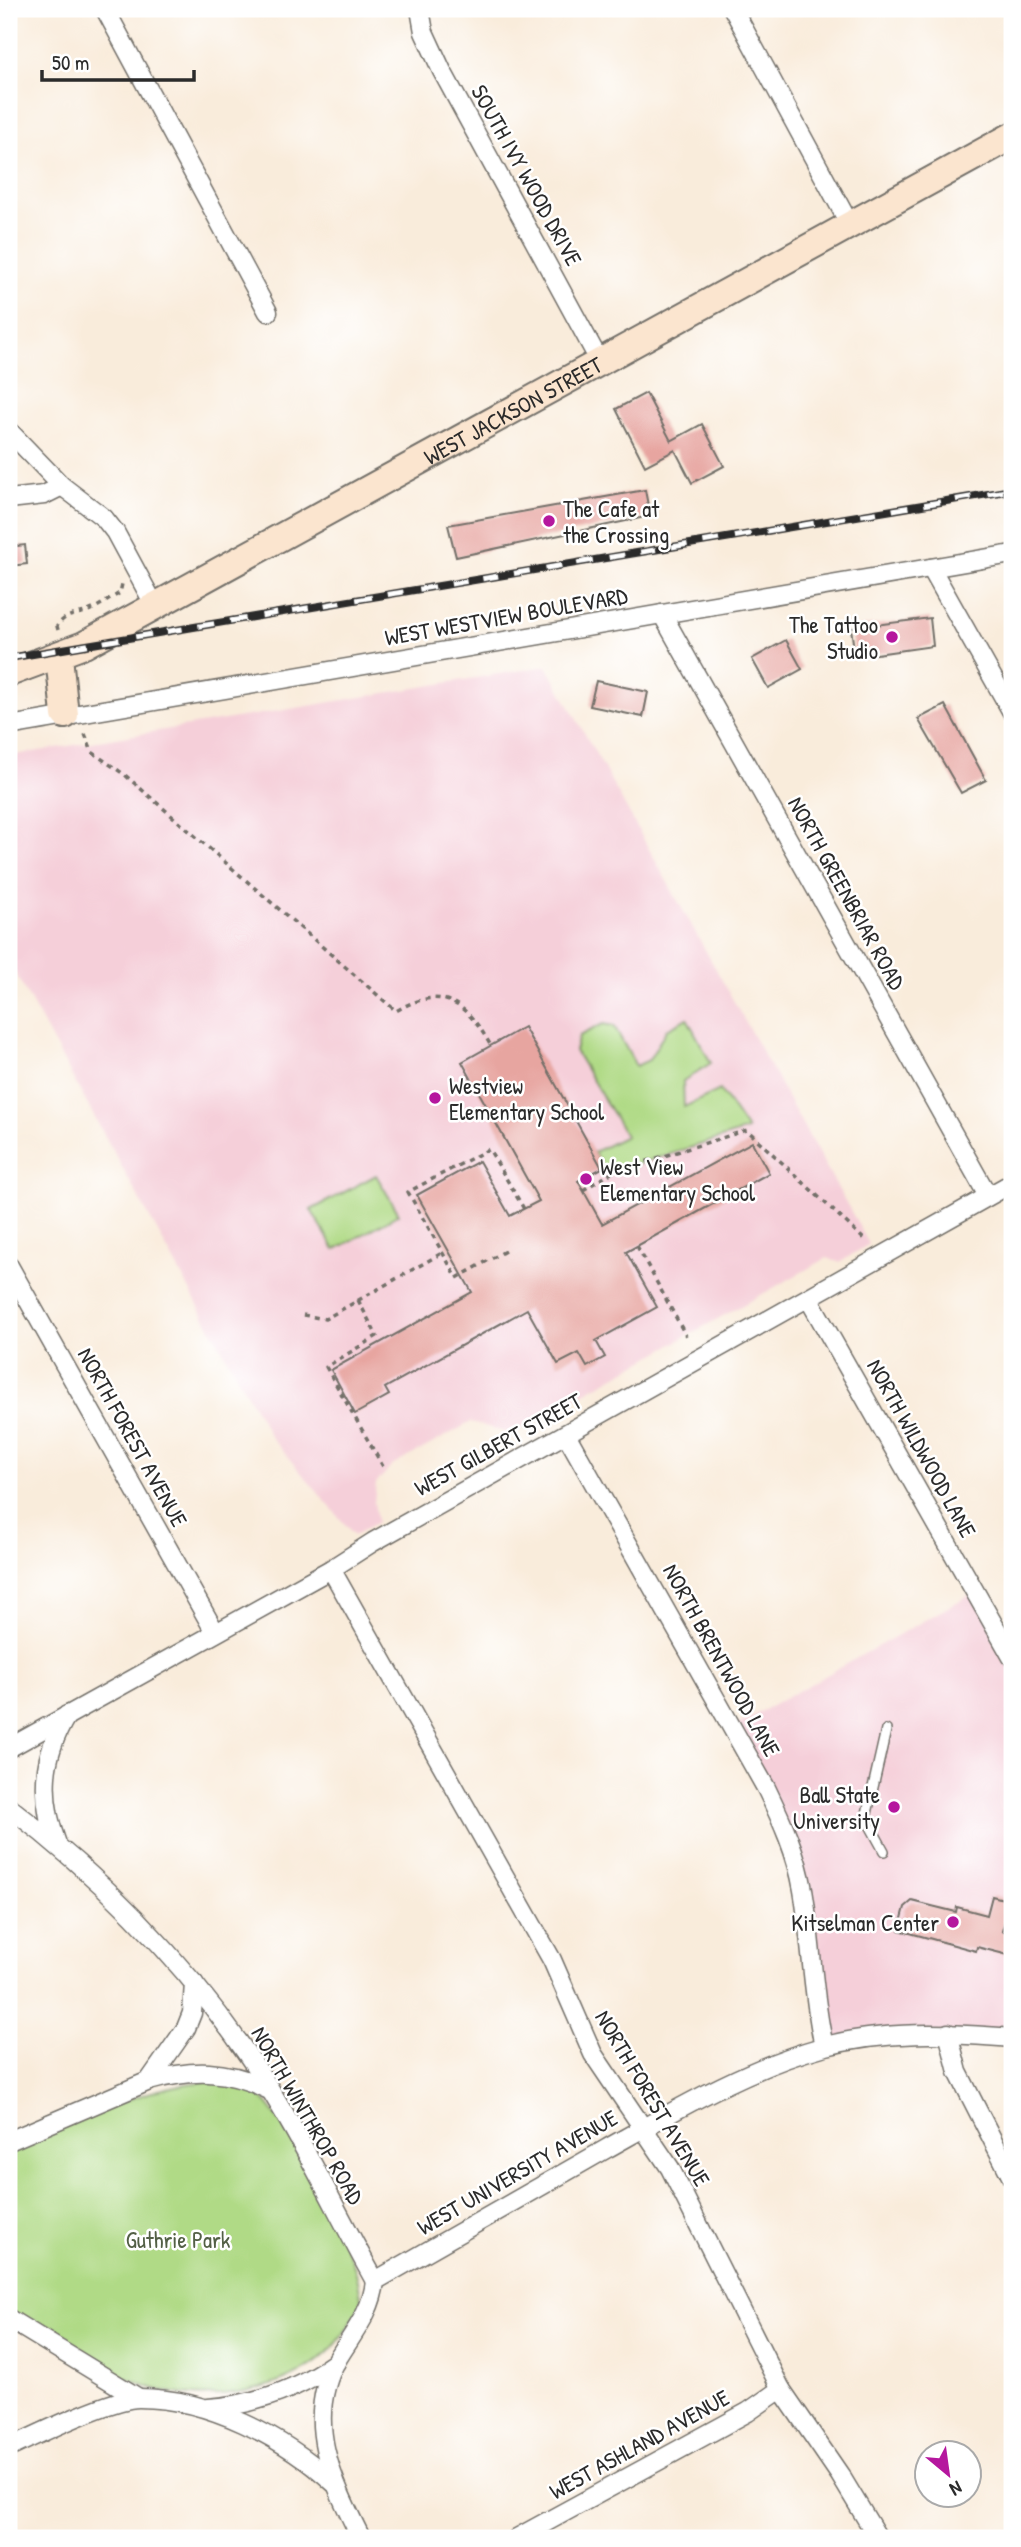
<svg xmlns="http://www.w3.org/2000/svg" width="1021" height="2547" font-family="'Patrick Hand',sans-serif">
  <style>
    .built { fill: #f5cfd9 }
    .green { fill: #b0da86; stroke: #6e8258; stroke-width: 2 }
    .building { fill: #e7a5a0 }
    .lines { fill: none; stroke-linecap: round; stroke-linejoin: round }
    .lane-casing { stroke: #736f69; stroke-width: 12 }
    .street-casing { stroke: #736f69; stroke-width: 21 }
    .secondary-casing { stroke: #736f69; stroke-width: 30 }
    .path { stroke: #736f69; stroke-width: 3.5; stroke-dasharray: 5 5; stroke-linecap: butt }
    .lane { stroke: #fff; stroke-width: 9 }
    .street { stroke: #fff; stroke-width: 18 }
    .secondary { stroke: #fbe5cf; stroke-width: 26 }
    .rail-casing { stroke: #2b2b2b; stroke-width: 8 }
    .rail { stroke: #fff; stroke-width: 5; stroke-dasharray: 16; stroke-linecap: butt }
    .poi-dot { fill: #b5179e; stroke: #fff; stroke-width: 2.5 }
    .labels { text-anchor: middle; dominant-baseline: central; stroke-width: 5; stroke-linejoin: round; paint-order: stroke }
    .street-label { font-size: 23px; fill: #2b2b2b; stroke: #fff }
    .poi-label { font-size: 23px; fill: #2b2b2b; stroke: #fff; text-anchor: start }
    .park-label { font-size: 23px; fill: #536046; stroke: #fff }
  </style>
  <rect width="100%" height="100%" fill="#fff"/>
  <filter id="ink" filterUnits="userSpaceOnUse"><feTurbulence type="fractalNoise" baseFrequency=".0143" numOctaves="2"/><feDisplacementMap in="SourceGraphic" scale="14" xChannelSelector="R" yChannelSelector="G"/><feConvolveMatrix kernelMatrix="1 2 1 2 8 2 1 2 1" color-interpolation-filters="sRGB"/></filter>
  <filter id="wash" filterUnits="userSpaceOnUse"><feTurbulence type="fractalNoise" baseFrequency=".00686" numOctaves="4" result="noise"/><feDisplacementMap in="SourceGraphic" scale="28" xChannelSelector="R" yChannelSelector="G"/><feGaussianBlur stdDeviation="1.57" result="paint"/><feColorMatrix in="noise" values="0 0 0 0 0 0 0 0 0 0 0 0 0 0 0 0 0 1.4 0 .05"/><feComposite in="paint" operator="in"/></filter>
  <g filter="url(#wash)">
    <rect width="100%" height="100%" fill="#f9ecdb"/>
    <!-- built -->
    <g class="built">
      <polygon points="547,666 869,1244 840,1262 827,1258 511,1434 471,1422 392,1466 376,1483 374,1502 377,1522 354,1535 270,1436 9,962 9,756"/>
      <polygon points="975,1592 1012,1657 1012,2038 824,2046 803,1889 732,1728"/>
    </g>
    <!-- green -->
    <g class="green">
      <polygon points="687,1018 711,1063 683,1081 684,1107 720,1090 747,1130 613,1172 602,1168 594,1152 626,1136 575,1051 579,1036 603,1024 614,1026 636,1066 649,1060 667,1029"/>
      <polygon points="376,1175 399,1214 335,1250 311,1210"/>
      <path d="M215,2081C230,2085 248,2087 260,2097C285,2116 340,2233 354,2266C358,2277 360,2291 362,2303C354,2316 347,2332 336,2344C293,2392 209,2407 149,2387C99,2370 53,2338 9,2311V2150C75,2123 143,2084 215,2081Z"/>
    </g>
    <g id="blocks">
      <!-- building -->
      <g class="building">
        <polygon points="646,393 671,441 702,424 724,466 692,483 675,450 645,466 616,409"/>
        <polygon points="645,490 650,516 456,557 448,525"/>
        <polygon points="25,545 27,564 9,566 9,547"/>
        <polygon points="930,618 933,646 855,657 851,628"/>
        <polygon points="786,640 802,669 768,688 752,659"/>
        <polygon points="596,681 648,692 643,717 590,706"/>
        <polygon points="945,705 986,780 961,793 918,719"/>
        <polygon points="524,1027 602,1168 578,1181 602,1224 752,1142 769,1173 626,1252 657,1307 596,1341 605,1357 587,1367 579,1353 558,1364 527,1309 385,1388 389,1395 355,1414 331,1370 472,1292 417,1195 479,1161 510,1216 539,1201 462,1062"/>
        <polygon points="992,1896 1011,1901 1002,1931 1012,1934 1012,1956 977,1947 976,1951 899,1930 905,1907 912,1901 956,1912 957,1907 987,1915"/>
      </g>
    </g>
  </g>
  <g filter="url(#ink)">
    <use href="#blocks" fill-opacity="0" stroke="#736f69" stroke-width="2"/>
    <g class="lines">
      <defs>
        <polyline id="lane" points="884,1851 866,1818 886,1730"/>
        <g id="street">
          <polyline points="105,9 268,312"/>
          <polyline points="420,9 424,32 442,71 600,362"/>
          <polyline points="733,9 850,225"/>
          <polyline points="9,431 62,486 104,518 115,532 155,606"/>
          <polyline points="9,499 44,495 62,486"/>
          <polyline points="931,568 1012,712"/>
          <polyline points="662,614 988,1196"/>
          <polyline points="9,726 1012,554"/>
          <polyline points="9,1266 215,1632"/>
          <polyline points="809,1299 1012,1657"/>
          <path d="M566,1434L766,1788C782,1821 797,1854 803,1890C812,1942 812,1995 824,2046"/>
          <polyline points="331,1569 552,1960 593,2054 670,2168 781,2389 840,2475 878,2538"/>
          <polyline points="9,1748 331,1569 373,1542 1012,1183"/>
          <path d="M9,1807C101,1877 182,1959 247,2054C296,2125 333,2206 375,2281"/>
          <path d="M57,1844C40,1799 41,1757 67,1715"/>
          <polyline points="948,2033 958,2072 1012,2178"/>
          <path d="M149,2081C192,2069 227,2069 267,2089"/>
          <polyline points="9,2141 149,2081 186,2028 192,2013 194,1983"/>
          <polyline points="9,2319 137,2397"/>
          <path d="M208,2408C255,2405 298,2389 336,2362"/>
          <path d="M9,2448C36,2435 112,2398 139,2398C208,2398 284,2437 334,2483"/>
          <path d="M361,2538C333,2482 302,2420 338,2358C353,2333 372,2312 375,2281C452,2237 529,2193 606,2149C674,2111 746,2068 822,2047C884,2030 949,2033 1012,2038"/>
          <polyline points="517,2538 748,2412 781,2389"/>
        </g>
        <g id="secondary">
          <polyline points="59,656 65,715"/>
          <path id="s1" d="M9,673L84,645L1012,136"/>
        </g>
      </defs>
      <!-- lane casing -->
      <use href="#lane" class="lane-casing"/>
      <!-- street casing -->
      <use href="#street" class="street-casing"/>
      <!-- secondary casing -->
      <use href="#secondary" class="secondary-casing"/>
      <!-- path -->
      <g class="path">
        <path d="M58,630L57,626C67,613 74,616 88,611C99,607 109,599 120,593L122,584"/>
        <path d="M85,734L92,752L125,775L396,1011C443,983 467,1004 491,1046"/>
        <polyline points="583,1190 613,1172 747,1130 867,1242"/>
        <polyline points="637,1246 686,1336"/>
        <polyline points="505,1251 457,1278 408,1192 489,1149 524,1209"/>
        <polyline points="358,1300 377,1336 326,1367 385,1470"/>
        <polyline points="303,1315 325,1319 442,1253"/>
      </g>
      <!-- lane -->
      <use href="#lane" class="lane"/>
      <!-- street -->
      <use href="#street" class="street"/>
      <!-- secondary -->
      <use href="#secondary" class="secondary"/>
      <defs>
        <polyline id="rail" points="9,658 1012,490"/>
      </defs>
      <!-- rail casing -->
      <use href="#rail" class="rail-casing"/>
      <!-- rail -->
      <use href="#rail" class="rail"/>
    </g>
  </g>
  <!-- markers -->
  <g class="poi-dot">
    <circle cx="549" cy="521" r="7"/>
    <circle cx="892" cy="637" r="7"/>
    <circle cx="435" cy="1098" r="7"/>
    <circle cx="586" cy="1179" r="7"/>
    <circle cx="894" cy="1807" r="7"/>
    <circle cx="953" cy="1922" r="7"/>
  </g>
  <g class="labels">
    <!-- street labels -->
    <g class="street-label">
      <text transform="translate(527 175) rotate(61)">SOUTH IVY WOOD DRIVE</text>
      <text stroke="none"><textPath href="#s1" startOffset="569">WEST JACKSON STREET</textPath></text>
      <text transform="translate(506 616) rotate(-10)">WEST WESTVIEW BOULEVARD</text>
      <text transform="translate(847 893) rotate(61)">NORTH GREENBRIAR ROAD</text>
      <text transform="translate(133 1437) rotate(61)">NORTH FOREST AVENUE</text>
      <text transform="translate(498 1444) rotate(-29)">WEST GILBERT STREET</text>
      <text transform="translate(922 1448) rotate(61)">NORTH WILDWOOD LANE</text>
      <text transform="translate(722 1660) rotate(61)">NORTH BRENTWOOD LANE</text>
      <text transform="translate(653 2098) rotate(59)">NORTH FOREST AVENUE</text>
      <text transform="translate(308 2115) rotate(60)">NORTH WINTHROP ROAD</text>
      <text transform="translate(517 2172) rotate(-30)">WEST UNIVERSITY AVENUE</text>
      <text transform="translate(639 2444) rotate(-29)">WEST ASHLAND AVENUE</text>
    </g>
    <!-- poi labels -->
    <g class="poi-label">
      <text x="563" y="508">The Cafe at<tspan x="563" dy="26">the Crossing</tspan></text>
      <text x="878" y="624" text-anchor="end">The Tattoo<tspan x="878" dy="26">Studio</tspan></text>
      <text x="449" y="1085">Westview<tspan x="449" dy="26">Elementary School</tspan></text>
      <text x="600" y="1166">West View<tspan x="600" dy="26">Elementary School</tspan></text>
      <text x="880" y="1794" text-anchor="end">Ball State<tspan x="880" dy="26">University</tspan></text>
      <text x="939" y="1922" text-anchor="end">Kitselman Center</text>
    </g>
    <!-- park labels -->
    <g class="park-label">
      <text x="178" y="2239">Guthrie Park</text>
    </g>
  </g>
  <!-- margin -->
  <rect width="1021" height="2547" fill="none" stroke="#fff" stroke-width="35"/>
  <!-- north arrow -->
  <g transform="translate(948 2474) rotate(151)"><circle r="33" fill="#ffffff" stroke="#aaaaaa" stroke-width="2"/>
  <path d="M0-5L12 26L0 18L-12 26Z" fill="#b5179e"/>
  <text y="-10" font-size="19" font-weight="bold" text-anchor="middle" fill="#2b2b2b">N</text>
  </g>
  <!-- scale -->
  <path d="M42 70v10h152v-10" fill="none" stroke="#2b2b2b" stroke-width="3.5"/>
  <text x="52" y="70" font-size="21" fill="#2b2b2b" stroke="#ffffff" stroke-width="5" paint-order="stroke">50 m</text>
</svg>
